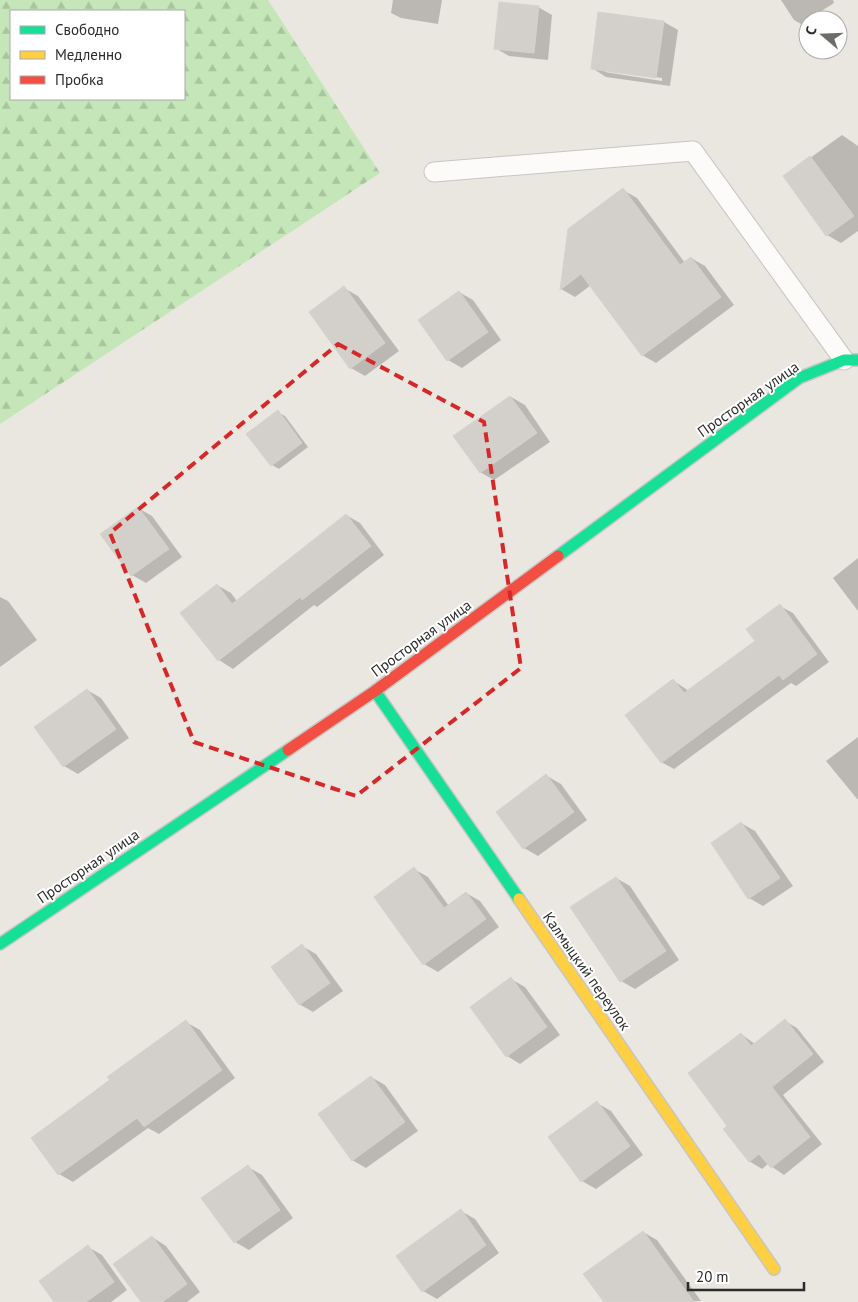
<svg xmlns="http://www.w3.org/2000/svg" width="858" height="1302" font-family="'PT Sans',sans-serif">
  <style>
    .forest { fill: url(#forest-firs); fill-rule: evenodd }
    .shadow { fill: #0003; fill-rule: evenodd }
    .building { fill: #d3d0cb; stroke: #d5d2cc }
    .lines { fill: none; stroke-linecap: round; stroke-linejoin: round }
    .lane-casing { stroke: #c7c6c5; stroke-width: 21 }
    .fast-casing { stroke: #c7c6c5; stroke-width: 14 }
    .slow-casing { stroke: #c7c6c5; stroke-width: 14 }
    .jam-casing { stroke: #c7c6c5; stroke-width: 14 }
    .lane { stroke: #fcfbfa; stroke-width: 19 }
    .fast { stroke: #16e098; stroke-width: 11 }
    .slow { stroke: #ffcf43; stroke-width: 11 }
    .jam { stroke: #f24e42; stroke-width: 11 }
    .marked { fill: none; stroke: #d62828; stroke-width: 4; stroke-dasharray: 10 6; stroke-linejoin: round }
    .labels { text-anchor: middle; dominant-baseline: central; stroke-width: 4; stroke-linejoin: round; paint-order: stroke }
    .street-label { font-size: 15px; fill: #2b2b2b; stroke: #fff }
  </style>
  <defs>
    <pattern id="forest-firs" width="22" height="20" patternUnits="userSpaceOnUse" patternTransform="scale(1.25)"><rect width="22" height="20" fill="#c4e6b8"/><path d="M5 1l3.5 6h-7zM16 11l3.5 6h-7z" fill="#a9c59e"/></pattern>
  </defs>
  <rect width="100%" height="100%" fill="#eae7e0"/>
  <!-- forest -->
  <path class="forest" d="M0,0H268L380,173L0,424ZM11,11H184V99H11Z"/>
  <!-- shadow -->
  <g class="shadow">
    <polygon points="393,0 442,0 438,24 401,18 391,13"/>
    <polygon points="781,0 833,0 834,3 801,24 794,20"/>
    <polygon points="538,7 552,15 548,60 509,56 495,48"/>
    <path d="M664,22L678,30L670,86L606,77L592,68ZM605,70L662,78V81L605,72Z"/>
    <polygon points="842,135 858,146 858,231 841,243 827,235 785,176"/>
    <polygon points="623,190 637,198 685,263 691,258 705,266 734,305 656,363 642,355 591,285 575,297 561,289 570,229"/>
    <polygon points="344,288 358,296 399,351 365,376 351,368"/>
    <polygon points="459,292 473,300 501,340 462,368 448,360"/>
    <polygon points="511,397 525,405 550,442 494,480 480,472"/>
    <polygon points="278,412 285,416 308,447 279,469 272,465"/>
    <polygon points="138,508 152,516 182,557 146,583 132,575"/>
    <polygon points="346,515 360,523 384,555 317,607 314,605 233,669 219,660 182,613 217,585 231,593 237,601"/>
    <polygon points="858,558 858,611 833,578"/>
    <polygon points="0,597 8,601 37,640 0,667"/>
    <polygon points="780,606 793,613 829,662 796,686 791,683 674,769 661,762 674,681 689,691 756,642"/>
    <polygon points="87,690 101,698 129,738 78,774 64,766"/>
    <polygon points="858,737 858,800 826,761"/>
    <polygon points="547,776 561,784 587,820 538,856 524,848 498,812"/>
    <polygon points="741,823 755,831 793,886 763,906 749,898"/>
    <polygon points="414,869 428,877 449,906 466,893 480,901 499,927 438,972 424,964"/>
    <polygon points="616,878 630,886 679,960 635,989 621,981"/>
    <polygon points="302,946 316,954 343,991 313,1012 299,1004"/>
    <polygon points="511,979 525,987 560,1035 520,1064 507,1056"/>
    <polygon points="785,1021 797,1028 824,1062 783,1095 822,1144 784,1175 768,1164 762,1169 749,1161 729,1127 741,1034 755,1044"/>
    <polygon points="186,1022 200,1030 235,1078 159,1134 148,1128 73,1182 59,1174 33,1138"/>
    <polygon points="371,1077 385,1085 418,1131 366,1168 352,1160"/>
    <polygon points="597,1103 611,1111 643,1155 596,1189 582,1181"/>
    <polygon points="248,1167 262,1175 293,1218 249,1250 235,1242"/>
    <polygon points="461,1211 475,1219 499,1253 437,1299 423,1291"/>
    <polygon points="643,1232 657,1240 701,1301 605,1302"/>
    <polygon points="152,1237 166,1246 200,1292 187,1302 143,1302"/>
    <polygon points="88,1247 102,1255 127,1290 111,1302 56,1302"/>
  </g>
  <!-- building -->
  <g class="building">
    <polygon points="499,2 539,6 534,53 494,49"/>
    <polygon points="598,12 664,21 656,78 591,69"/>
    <polygon points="810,156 854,216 826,236 783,176"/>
    <polygon points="623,188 680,265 691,257 721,297 642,356 581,274 560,290 568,229"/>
    <polygon points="344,286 385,343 350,369 309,312"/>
    <polygon points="459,291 488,332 447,361 418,320"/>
    <polygon points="510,396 537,433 480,473 453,436"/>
    <polygon points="278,410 302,443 271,466 246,434"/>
    <polygon points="138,507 169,549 131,576 100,534"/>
    <polygon points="346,514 371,546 302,600 300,597 218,661 180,613 217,584 232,604"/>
    <polygon points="780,604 817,654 783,680 779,675 661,763 625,715 673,679 684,693 755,641 746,629"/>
    <polygon points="87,689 116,729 63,767 34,727"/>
    <polygon points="546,774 574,812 523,849 496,812"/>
    <polygon points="741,822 780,878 748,899 711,843"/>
    <polygon points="414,867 444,908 466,892 486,919 423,965 374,897"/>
    <polygon points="616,877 666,951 620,982 570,907"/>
    <polygon points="302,944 330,983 299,1005 271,967"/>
    <polygon points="511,977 547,1027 506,1057 470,1007"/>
    <polygon points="785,1019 813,1054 772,1087 810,1137 771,1168 759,1154 749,1162 723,1129 727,1126 688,1073 741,1033 751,1046"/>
    <polygon points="186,1020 222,1070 144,1127 137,1118 58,1175 31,1138 110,1080 107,1077"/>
    <polygon points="371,1076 405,1122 352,1161 318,1114"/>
    <polygon points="597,1101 630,1146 581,1182 548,1137"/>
    <polygon points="248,1165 280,1210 234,1243 201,1198"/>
    <polygon points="461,1209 486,1245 422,1292 396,1256"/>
    <polygon points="643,1231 694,1302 604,1302 583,1274"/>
    <polygon points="152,1236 187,1284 162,1302 141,1302 113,1264"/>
    <polygon points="88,1245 114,1282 86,1302 54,1302 39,1281"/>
  </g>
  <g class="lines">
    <defs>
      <polyline id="lane" points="434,172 693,151 844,360"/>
      <g id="fast">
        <polyline points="558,556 799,378 844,360 858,360"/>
        <polyline points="375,691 519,899"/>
        <polyline points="0,944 288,750"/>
      </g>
      <polyline id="slow" points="519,899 774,1269"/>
      <polyline id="jam" points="288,750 375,691 558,556"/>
    </defs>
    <!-- lane casing -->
    <use href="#lane" class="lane-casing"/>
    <!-- fast casing -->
    <use href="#fast" class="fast-casing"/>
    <!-- slow casing -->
    <use href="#slow" class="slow-casing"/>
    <!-- jam casing -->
    <use href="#jam" class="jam-casing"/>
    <!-- lane -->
    <use href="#lane" class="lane"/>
    <!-- fast -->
    <use href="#fast" class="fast"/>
    <!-- slow -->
    <use href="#slow" class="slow"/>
    <!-- jam -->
    <use href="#jam" class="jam"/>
  </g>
  <!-- marked area -->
  <path class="marked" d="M338,344L484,422L521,668L356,796L194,742L110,533Z"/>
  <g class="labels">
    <!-- street labels -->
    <g class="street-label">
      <text transform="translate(748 399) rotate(-35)">Просторная улица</text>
      <text transform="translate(421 638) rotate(-36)">Просторная улица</text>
      <text transform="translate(88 866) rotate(-34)">Просторная улица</text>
      <text transform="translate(587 971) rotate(55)">Калмыцкий переулок</text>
    </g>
  </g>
  <!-- legend -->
  <rect x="10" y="10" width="175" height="90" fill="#ffffff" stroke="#aaaaaa"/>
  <rect x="20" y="26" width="25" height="8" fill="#16e098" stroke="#aaaaaa"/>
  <text x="55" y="35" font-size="15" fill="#2b2b2b">Свободно</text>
  <rect x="20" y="51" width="25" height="8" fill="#ffcf43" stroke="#aaaaaa"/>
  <text x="55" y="60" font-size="15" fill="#2b2b2b">Медленно</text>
  <rect x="20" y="76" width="25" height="8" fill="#f24e42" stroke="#aaaaaa"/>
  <text x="55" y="85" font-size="15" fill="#2b2b2b">Пробка</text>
  <!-- north arrow -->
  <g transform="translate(823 35) rotate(289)"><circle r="24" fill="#ffffff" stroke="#aaaaaa"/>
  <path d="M0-4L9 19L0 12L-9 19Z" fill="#6e6d6a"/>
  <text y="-8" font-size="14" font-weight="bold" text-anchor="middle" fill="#2b2b2b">С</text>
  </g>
  <!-- scale -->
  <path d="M688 1282v8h116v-8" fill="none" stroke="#2b2b2b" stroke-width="2.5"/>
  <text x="696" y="1282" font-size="15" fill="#2b2b2b" stroke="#ffffff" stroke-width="4" paint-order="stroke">20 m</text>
</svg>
